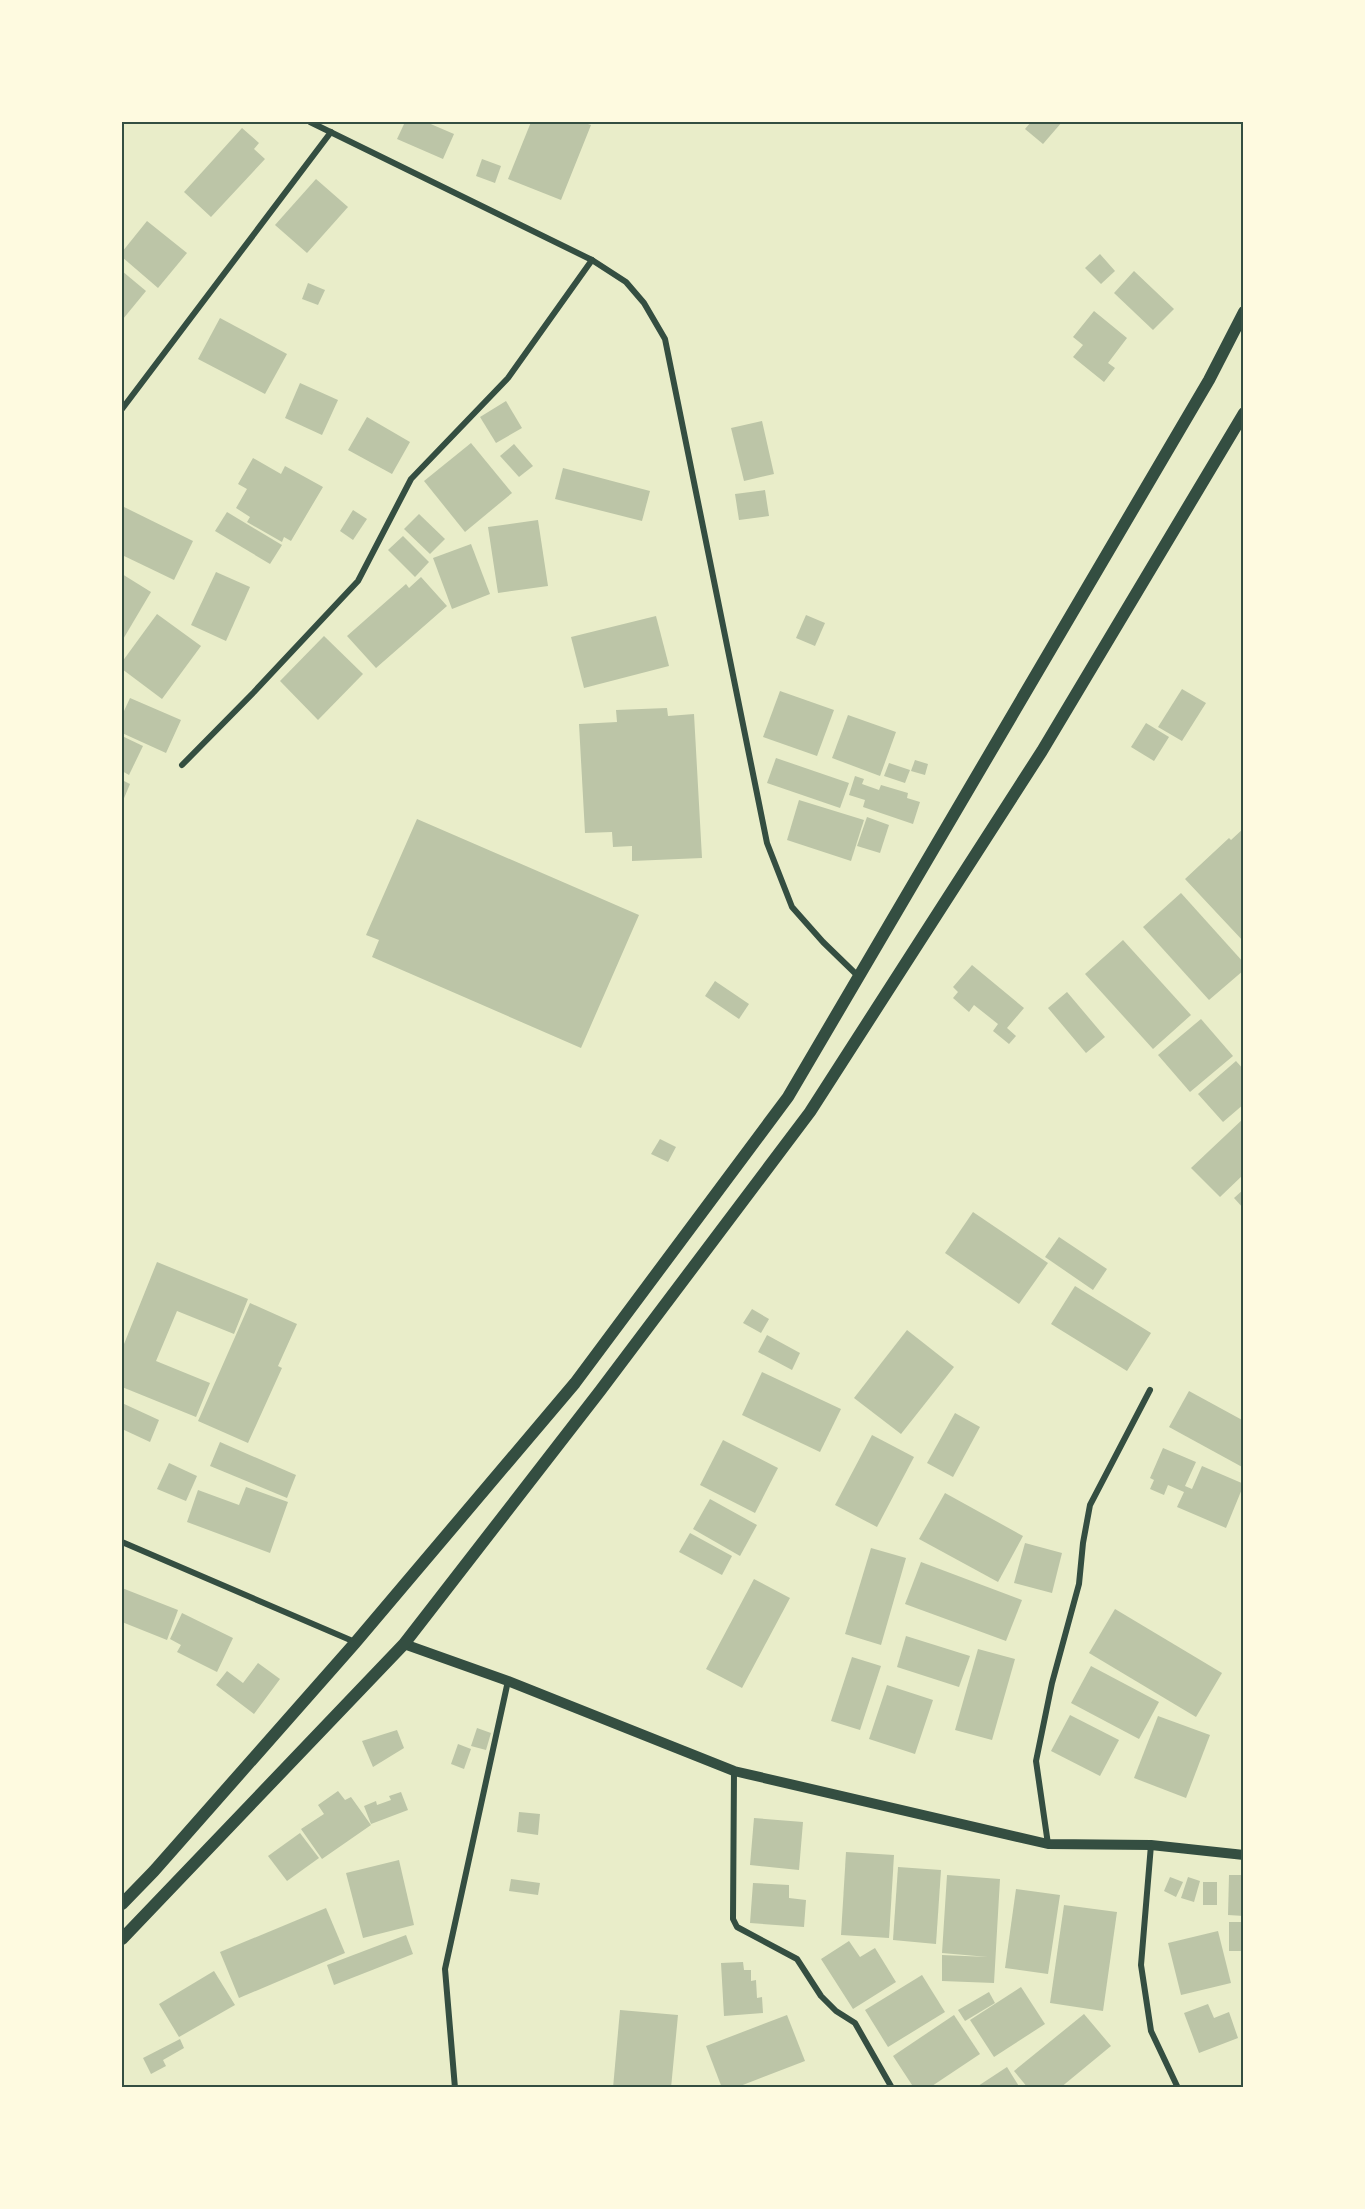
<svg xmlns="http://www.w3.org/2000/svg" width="1365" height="2209" font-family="Lato,sans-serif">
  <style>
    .building { fill: #bcc5a7 }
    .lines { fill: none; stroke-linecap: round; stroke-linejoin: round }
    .minor { stroke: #344e41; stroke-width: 6 }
    .tertiary { stroke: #344e41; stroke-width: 10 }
    .secondary { stroke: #344e41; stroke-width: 12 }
    .neatline { fill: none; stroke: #344e41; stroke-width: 2 }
  </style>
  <rect width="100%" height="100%" fill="#e9edc9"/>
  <!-- building -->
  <g class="building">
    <polygon points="405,122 426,122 454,134 443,159 397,139"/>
    <polygon points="531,122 582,122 591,125 561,200 508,179"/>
    <polygon points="1031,122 1062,122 1043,144 1025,129"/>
    <polygon points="242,128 259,143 254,149 265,159 211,217 184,192"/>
    <polygon points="482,159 501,166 495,183 476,176"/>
    <polygon points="316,179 348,207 307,253 275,225"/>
    <polygon points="147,221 187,253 158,288 122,257 122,252"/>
    <polygon points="1100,254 1115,271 1101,284 1085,268"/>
    <polygon points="122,271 146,291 123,319 122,317"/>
    <polygon points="1134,271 1174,309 1153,330 1114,293"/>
    <polygon points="308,283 325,290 318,305 302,299"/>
    <polygon points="1094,311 1127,338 1108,363 1115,368 1104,382 1073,357 1083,345 1073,337"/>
    <polygon points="220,318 287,354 265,394 198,359"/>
    <polygon points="300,383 338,400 322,435 285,418"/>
    <polygon points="506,401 522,428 496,443 480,417"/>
    <polygon points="367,417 410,442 392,474 348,450"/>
    <polygon points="762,421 774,474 744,481 731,428"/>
    <polygon points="471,443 512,493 465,532 424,481"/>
    <polygon points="514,444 533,466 519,477 500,456"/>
    <polygon points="253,458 281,474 285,466 323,487 291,541 284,537 282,542 247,522 250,517 236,508 247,489 238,484"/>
    <polygon points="563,468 650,491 642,521 555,499"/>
    <polygon points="765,490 769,516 739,520 735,494"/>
    <polygon points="122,506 193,541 174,580 122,555"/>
    <polygon points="353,510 367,519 353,540 340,531"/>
    <polygon points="227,512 282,545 270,564 215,531"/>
    <polygon points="419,514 445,539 430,554 404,529"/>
    <polygon points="538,520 548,586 498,593 488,527"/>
    <polygon points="403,536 429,562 415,577 388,550"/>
    <polygon points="471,544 490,594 452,609 433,558"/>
    <polygon points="216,572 250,587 226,641 191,625"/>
    <polygon points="122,574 151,592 122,641"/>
    <polygon points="421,577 447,606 376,668 347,636 406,584 409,588"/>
    <polygon points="157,614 201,646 162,699 122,669 122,662"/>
    <polygon points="806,615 825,623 815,646 796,638"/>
    <polygon points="656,616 669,666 584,688 571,637"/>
    <polygon points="324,636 363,674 318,720 280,681"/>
    <polygon points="1182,689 1206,703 1182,741 1158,727"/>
    <polygon points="780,691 834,710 817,756 763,737"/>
    <polygon points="130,698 181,720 166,753 122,733 122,710 124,711"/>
    <polygon points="667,708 668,716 694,714 702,858 632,861 632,846 613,847 612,832 585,833 579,724 617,722 616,710"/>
    <polygon points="848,715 896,732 880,776 832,758"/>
    <polygon points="1146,723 1169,737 1154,761 1131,747"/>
    <polygon points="122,736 143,746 129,775 122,771"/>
    <polygon points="776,758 849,783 840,808 767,783"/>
    <polygon points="915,760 928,764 925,775 911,771"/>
    <polygon points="889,763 910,770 905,783 884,776"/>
    <polygon points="855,776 864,779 862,784 879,790 881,785 908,793 907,798 920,802 913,824 863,807 865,800 849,795"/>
    <polygon points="122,780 130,784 122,803"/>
    <polygon points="799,800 864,820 851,861 787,840"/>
    <polygon points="867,817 889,825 880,853 857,846"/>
    <polygon points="417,819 639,915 581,1048 372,957 379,940 366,935"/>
    <polygon points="1244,828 1244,942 1185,879 1229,838 1231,840"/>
    <polygon points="1181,893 1244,963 1244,970 1209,1000 1143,927"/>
    <polygon points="1123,940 1191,1015 1153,1049 1085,974"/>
    <polygon points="972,965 1024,1008 1007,1028 1016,1036 1009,1044 993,1031 998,1024 974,1005 969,1012 953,998 958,992 953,987"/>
    <polygon points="715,981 749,1004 739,1019 705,996"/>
    <polygon points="1067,992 1105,1037 1086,1053 1048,1008"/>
    <polygon points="1201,1019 1233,1056 1190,1092 1158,1055"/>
    <polygon points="1236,1061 1244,1070 1244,1104 1223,1122 1198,1094"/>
    <polygon points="1244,1118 1244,1174 1220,1197 1191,1168"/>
    <polygon points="660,1139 676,1147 668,1162 651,1154"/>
    <polygon points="1244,1189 1244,1209 1234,1198"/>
    <polygon points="973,1212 1048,1263 1019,1304 945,1253"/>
    <polygon points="1059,1237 1107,1269 1093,1290 1045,1257"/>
    <polygon points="157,1262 248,1299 234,1334 177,1311 156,1361 210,1383 196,1417 122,1387 122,1349"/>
    <polygon points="1075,1286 1151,1333 1127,1371 1051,1324"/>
    <polygon points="250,1303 297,1324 278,1366 282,1368 248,1443 198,1421"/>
    <polygon points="752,1309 769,1319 761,1333 743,1323"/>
    <polygon points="907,1330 954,1367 901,1434 854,1398"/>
    <polygon points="767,1335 800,1353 792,1370 758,1352"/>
    <polygon points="762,1372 841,1409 820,1452 742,1415"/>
    <polygon points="1189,1391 1244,1421 1244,1468 1169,1427"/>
    <polygon points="122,1403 159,1420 150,1442 122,1429"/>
    <polygon points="955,1413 980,1427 953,1477 927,1463"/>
    <polygon points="872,1435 914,1457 877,1527 835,1505"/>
    <polygon points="723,1440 778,1468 755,1513 700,1485"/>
    <polygon points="220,1442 296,1475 287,1498 210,1466"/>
    <polygon points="1163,1448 1196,1462 1185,1486 1192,1489 1202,1466 1244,1484 1226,1528 1177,1507 1184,1492 1168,1485 1164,1495 1150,1489 1154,1480 1150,1478"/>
    <polygon points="169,1463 197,1476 186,1501 157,1489"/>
    <polygon points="246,1487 288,1502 270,1553 187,1522 198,1490 239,1505"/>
    <polygon points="945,1493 1023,1536 998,1582 919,1539"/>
    <polygon points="710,1499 757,1525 740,1556 693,1529"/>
    <polygon points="690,1533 732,1556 722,1575 679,1552"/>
    <polygon points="1025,1543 1062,1553 1052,1593 1014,1583"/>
    <polygon points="871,1548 906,1558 881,1645 845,1634"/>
    <polygon points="921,1562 1022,1600 1006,1641 905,1604"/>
    <polygon points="754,1579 790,1598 742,1688 706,1669"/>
    <polygon points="122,1588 178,1610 167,1640 122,1622"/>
    <polygon points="1115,1609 1222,1673 1196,1717 1089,1653"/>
    <polygon points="182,1613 233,1638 217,1672 177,1652 181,1645 170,1639"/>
    <polygon points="906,1636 970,1656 959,1687 897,1667"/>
    <polygon points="978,1649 1015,1659 992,1740 955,1730"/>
    <polygon points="852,1657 881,1666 860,1730 831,1721"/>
    <polygon points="258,1663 280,1679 254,1714 216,1685 227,1671 243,1683"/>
    <polygon points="1091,1666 1159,1702 1139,1739 1071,1703"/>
    <polygon points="887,1685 933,1700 915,1754 869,1739"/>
    <polygon points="1070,1715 1119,1740 1100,1776 1051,1751"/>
    <polygon points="1158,1716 1210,1735 1186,1798 1134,1778"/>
    <polygon points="477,1728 491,1733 486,1750 471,1746"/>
    <polygon points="397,1730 404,1748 373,1767 362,1741"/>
    <polygon points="458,1744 471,1749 464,1769 451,1764"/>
    <polygon points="338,1791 345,1800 351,1797 371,1825 322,1859 301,1829 324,1814 318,1805"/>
    <polygon points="401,1792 408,1810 371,1824 364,1806 376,1801 377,1805 391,1800 389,1796"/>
    <polygon points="519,1812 540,1814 538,1835 517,1832"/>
    <polygon points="754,1818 803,1822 799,1870 750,1865"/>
    <polygon points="300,1833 319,1858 287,1881 268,1856"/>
    <polygon points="846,1852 894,1855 889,1938 841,1935"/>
    <polygon points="399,1860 414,1925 363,1938 346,1873"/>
    <polygon points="898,1867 941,1870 936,1944 893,1940"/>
    <polygon points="947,1875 1000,1879 994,1983 942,1981 942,1955 988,1957 942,1953"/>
    <polygon points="1229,1875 1244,1875 1244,1916 1228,1915"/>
    <polygon points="1170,1877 1183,1882 1176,1897 1164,1891"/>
    <polygon points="1188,1877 1200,1881 1194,1902 1181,1898"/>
    <polygon points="511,1879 540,1883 538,1895 509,1891"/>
    <rect x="1203" y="1882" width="14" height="23"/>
    <polygon points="753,1883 789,1885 789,1898 806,1900 804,1927 750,1923"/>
    <polygon points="1016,1889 1060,1895 1048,1974 1005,1968"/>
    <polygon points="1064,1905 1117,1912 1103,2011 1050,2003"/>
    <polygon points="326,1908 345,1953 239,1998 220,1952"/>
    <rect x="1229" y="1922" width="15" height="29"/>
    <polygon points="1218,1931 1231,1983 1181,1995 1168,1943"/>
    <polygon points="406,1935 413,1954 334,1985 327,1965"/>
    <polygon points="849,1941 860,1957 875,1948 896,1982 853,2009 821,1959"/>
    <polygon points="743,1962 744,1970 751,1970 751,1981 756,1980 757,1998 762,1997 763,2013 724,2016 721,1963"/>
    <polygon points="214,1971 235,2005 179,2037 159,2004"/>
    <polygon points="922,1975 945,2012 888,2047 865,2010"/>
    <polygon points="1021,1987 1045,2024 994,2057 970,2020"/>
    <polygon points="989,1992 995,2003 965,2021 958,2010"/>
    <polygon points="1208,2004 1214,2018 1229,2012 1238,2038 1199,2053 1184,2013"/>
    <polygon points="620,2010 678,2015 671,2088 613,2088"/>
    <polygon points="1084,2014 1111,2046 1060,2088 1028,2088 1014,2071"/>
    <polygon points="787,2015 805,2061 735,2088 722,2088 706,2046"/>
    <polygon points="954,2015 980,2054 929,2088 914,2088 893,2056"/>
    <polygon points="180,2039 184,2048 163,2060 166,2066 151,2074 143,2058"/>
    <polygon points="1007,2067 1020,2088 975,2088"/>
  </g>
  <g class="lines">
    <!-- minor -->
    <g class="minor">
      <polyline points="310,122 592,260 626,282 644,303 665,339 767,843 792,907 823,942 858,976"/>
      <polyline points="122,409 331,132"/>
      <polyline points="182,765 254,692 358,581 411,479 508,378 592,260"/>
      <polyline points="122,1542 355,1642"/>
      <polyline points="734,1771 733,1919 737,1927 797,1959 821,1996 836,2011 855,2023 892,2088"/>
      <polyline points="1048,1844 1036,1761 1052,1683 1079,1584 1083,1543 1090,1505 1150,1390"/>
      <polyline points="1151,1845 1141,1965 1151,2031 1178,2088"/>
      <polyline points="455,2088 445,1969 508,1681"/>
    </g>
    <!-- tertiary -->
    <polyline class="tertiary" points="404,1644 508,1681 734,1771 1048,1844 1151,1845 1244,1855"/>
    <!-- secondary -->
    <g class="secondary">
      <polyline points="122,1904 154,1871 355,1643 575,1383 788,1097 1209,380 1244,312"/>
      <polyline points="122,1939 404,1644 600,1391 810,1112 1042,751 1244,413"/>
    </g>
  </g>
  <!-- border -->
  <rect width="1365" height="2209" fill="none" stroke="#fefae0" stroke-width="246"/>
  <rect x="123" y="123" width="1119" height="1963" class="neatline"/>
</svg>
